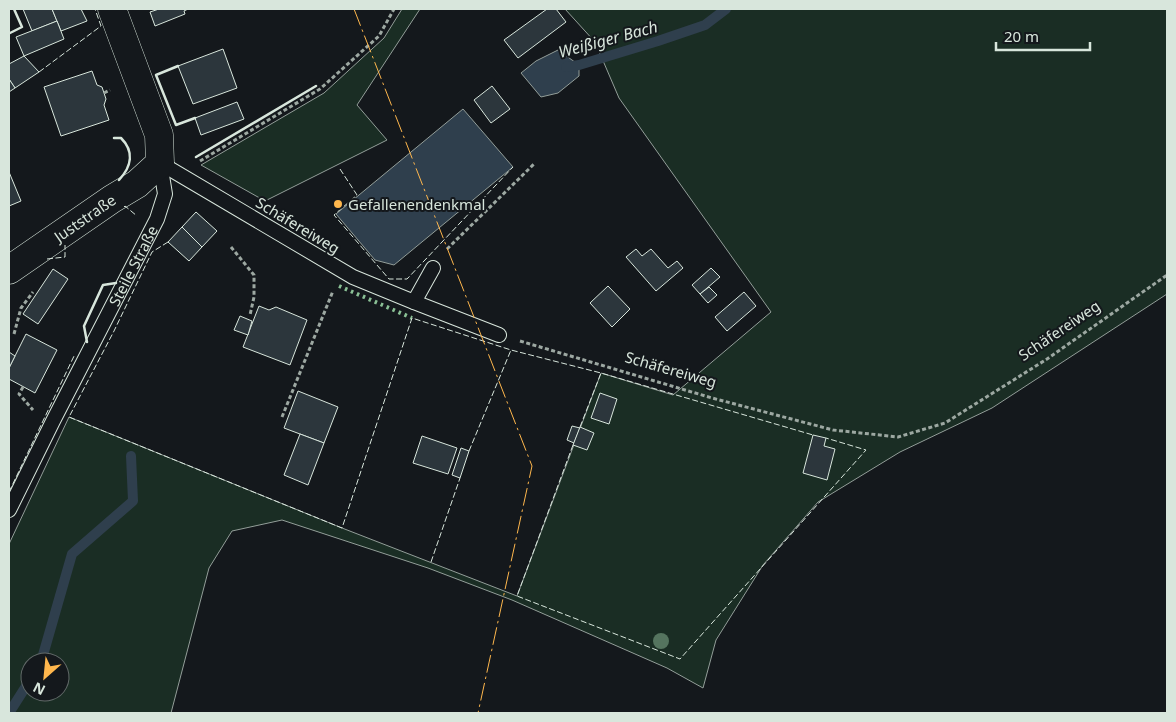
<svg xmlns="http://www.w3.org/2000/svg" width="1176" height="722" font-family="'Noto Sans',sans-serif">
  <style>
    .green { fill: #1a2d24; stroke: #939e99; fill-rule: evenodd }
    .water { fill: #2f3f4d; stroke: #939e99 }
    .lines { fill: none; stroke-linecap: round; stroke-linejoin: round }
    .stream { stroke: #2f3f4d; stroke-width: 10 }
    .building { fill: #2c363c; stroke: #d8e6dc }
    .service-casing { stroke: #d8e6dc; stroke-width: 16 }
    .minor-casing { stroke: #d8e6dc; stroke-width: 29 }
    .path { stroke: #9da8a2; stroke-width: 3; stroke-dasharray: 4 2.5; stroke-linecap: butt }
    .service { stroke: #14181c; stroke-width: 14 }
    .minor { stroke: #14181c; stroke-width: 28 }
    .hedge { stroke: #8ac095; stroke-width: 4; stroke-dasharray: 2.5 4; stroke-linecap: butt }
    .fence { stroke: #d8e6dc; stroke-width: 1; stroke-dasharray: 6 2.5; stroke-linecap: butt }
    .wall { stroke: #d8e6dc; stroke-width: 2.5 }
    .power { stroke: #ffb74d; stroke-width: 1; stroke-dasharray: 18 4 2.5 4; stroke-linecap: butt }
    .tree { fill: #55745f }
    .poi-dot { fill: #ffb74d; stroke: #14181c; stroke-width: 2 }
    .labels { text-anchor: middle; dominant-baseline: central; stroke-width: 4; stroke-linejoin: round; paint-order: stroke }
    .poi-label { font-size: 15px; fill: #d8e6dc; stroke: #14181c; text-anchor: start }
    .street-label { font-size: 15px; fill: #d8e6dc; stroke: #14181c }
    .water-label { font-size: 16px; font-style: italic; fill: #d8e6dc; stroke: #14181c }
  </style>
  <rect width="100%" height="100%" fill="#14181c"/>
  <!-- green -->
  <g class="green">
    <polygon points="402,9 420,9 357,105 387,140 265,201 201,165 324,93 384,38"/>
    <path d="M565,9H1167V294L992,408L900,452L818,502L763,565L716,640L703,688L667,668L512,600L428,568L282,520L232,531L209,568L171,713H9V544L69,417L342,528L517,596L601,373L673,395L771,312L619,98L595,42ZM30,662H60V692H30Z"/>
  </g>
  <!-- water -->
  <g class="water">
    <polygon points="558,50 579,65 579,76 558,93 541,97 521,73 536,61"/>
    <polygon points="463,109 513,167 394,265 375,260 336,214"/>
  </g>
  <g class="lines">
    <!-- stream -->
    <g class="stream">
      <polyline points="566,67 579,65 658,41 705,25 726,9"/>
      <polyline points="41,662 72,554 133,501 131,456"/>
      <polyline points="9,713 30,680"/>
    </g>
  </g>
  <!-- building -->
  <g class="building">
    <polygon points="23,9 52,9 57,21 32,31"/>
    <polygon points="52,9 81,9 87,21 61,31"/>
    <polygon points="159,9 188,9 184,11 185,14 155,26 150,12"/>
    <polygon points="547,9 556,9 566,22 518,58 504,40"/>
    <polygon points="57,21 64,39 24,56 16,37"/>
    <polygon points="223,49 237,88 193,104 178,66"/>
    <polygon points="24,56 39,72 15,88 9,79 9,64"/>
    <polygon points="92,71 97,85 102,87 106,99 104,105 109,120 61,136 44,87"/>
    <polygon points="9,79 15,88 9,92"/>
    <polygon points="492,86 510,109 491,123 474,100"/>
    <polygon points="237,102 244,119 201,135 195,118"/>
    <polygon points="9,172 21,201 9,206"/>
    <polygon points="196,212 217,231 202,247 182,227"/>
    <polygon points="182,227 202,247 189,261 168,242"/>
    <polygon points="636,249 642,256 651,249 668,268 677,261 683,268 656,291 626,257"/>
    <polygon points="711,268 720,277 700,294 692,285"/>
    <polygon points="53,269 68,279 38,324 23,314"/>
    <polygon points="608,286 630,309 612,327 590,303"/>
    <polygon points="709,287 717,295 708,303 700,294"/>
    <polygon points="744,292 756,306 727,331 715,317"/>
    <polygon points="259,306 269,310 276,307 307,320 290,365 243,347"/>
    <polygon points="240,316 252,321 248,335 234,330"/>
    <polygon points="26,334 57,350 35,393 9,379 9,368"/>
    <polygon points="9,352 15,356 9,368"/>
    <polygon points="298,391 338,407 324,443 284,428"/>
    <polygon points="600,393 617,399 609,424 591,418"/>
    <polygon points="572,426 580,428 574,443 567,440"/>
    <polygon points="580,427 594,433 587,450 573,445"/>
    <polygon points="300,434 324,443 308,485 284,475"/>
    <polygon points="813,435 826,438 824,446 835,449 827,480 803,473"/>
    <polygon points="422,436 457,448 448,474 413,463"/>
    <polygon points="461,448 469,451 460,478 452,475"/>
  </g>
  <g class="lines">
    <defs>
      <g id="service">
        <polyline points="160,163 353,277 414,302 499,335"/>
        <polyline points="414,302 433,268"/>
        <path id="s1" d="M9,510L53,421L157,219L165,194L160,163"/>
      </g>
      <g id="minor">
        <path id="s2" d="M9,270L112,199L137,184L160,163L159,135L112,9"/>
      </g>
    </defs>
    <!-- service casing -->
    <use href="#service" class="service-casing"/>
    <!-- minor casing -->
    <use href="#minor" class="minor-casing"/>
    <!-- path -->
    <g class="path">
      <polyline points="104,93 110,90"/>
      <polyline points="200,161 320,89 379,36 394,9"/>
      <polyline points="231,247 254,275 254,297 250,315"/>
      <polyline points="447,249 534,164"/>
      <polyline points="14,334 21,308 33,292"/>
      <polyline points="520,341 712,398 833,430 898,437 945,423 1047,359 1167,275"/>
      <polyline points="23,387 19,394 33,410"/>
      <polyline points="282,417 333,291"/>
    </g>
    <!-- service -->
    <use href="#service" class="service"/>
    <!-- minor -->
    <use href="#minor" class="minor"/>
    <!-- hedge -->
    <polyline class="hedge" points="339,286 412,318"/>
    <!-- fence -->
    <g class="fence">
      <polyline points="39,72 101,26 95,9"/>
      <polyline points="340,169 357,195 334,215 389,279 407,279 513,167"/>
      <polyline points="124,207 125,206 137,216"/>
      <polyline points="168,242 152,252 114,331 69,417 342,528 412,318 511,350 601,373"/>
      <polyline points="47,259 65,257 65,245"/>
      <polyline points="580,427 601,373 813,435"/>
      <polyline points="573,445 517,596 680,659 866,450 826,438"/>
      <polyline points="469,451 511,350"/>
      <polyline points="9,492 75,354"/>
      <polyline points="431,562 460,478"/>
    </g>
    <!-- wall -->
    <g class="wall">
      <polyline points="10,33 22,27 14,9"/>
      <polyline points="178,66 156,75 176,125 195,118"/>
      <path d="M114,138H121C135,152 131,167 119,180"/>
      <polyline points="196,157 316,86"/>
      <polyline points="87,342 84,326 103,285 116,283"/>
    </g>
    <!-- power -->
    <polyline class="power" points="354,9 532,466 478,713"/>
  </g>
  <!-- trees -->
  <circle class="tree" cx="661" cy="641" r="8"/>
  <!-- markers -->
  <circle class="poi-dot" cx="338" cy="204" r="5"/>
  <g class="labels">
    <!-- poi labels -->
    <g class="poi-label">
      <text x="348" y="204">Gefallenendenkmal</text>
    </g>
    <!-- street labels -->
    <g class="street-label">
      <text stroke="none"><textPath href="#s2" startOffset="92">Juststraße</textPath></text>
      <text transform="translate(298 225) rotate(31)">Schäfereiweg</text>
      <text stroke="none"><textPath href="#s1" startOffset="274">Steile Straße</textPath></text>
      <text transform="translate(1059 330) rotate(-34)">Schäfereiweg</text>
      <text transform="translate(671 369) rotate(16)">Schäfereiweg</text>
    </g>
    <!-- water labels -->
    <g class="water-label">
      <text transform="translate(608 39) rotate(-15)">Weißiger Bach</text>
    </g>
  </g>
  <!-- border -->
  <rect width="1176" height="722" fill="none" stroke="#d8e6dc" stroke-width="20"/>
  <!-- north arrow -->
  <g transform="translate(45 677) rotate(207)"><circle r="24" fill="#14181c" stroke="#626a69"/>
  <path d="M0-4L9 19L0 12L-9 19Z" fill="#ffb74d"/>
  <text y="-8" font-size="14" font-weight="bold" text-anchor="middle" fill="#d8e6dc">N</text>
  </g>
  <!-- scale -->
  <path d="M996 42v8h94v-8" fill="none" stroke="#d8e6dc" stroke-width="2.5"/>
  <text x="1004" y="42" font-size="15" fill="#d8e6dc" stroke="#14181c" stroke-width="4" paint-order="stroke">20 m</text>
</svg>
